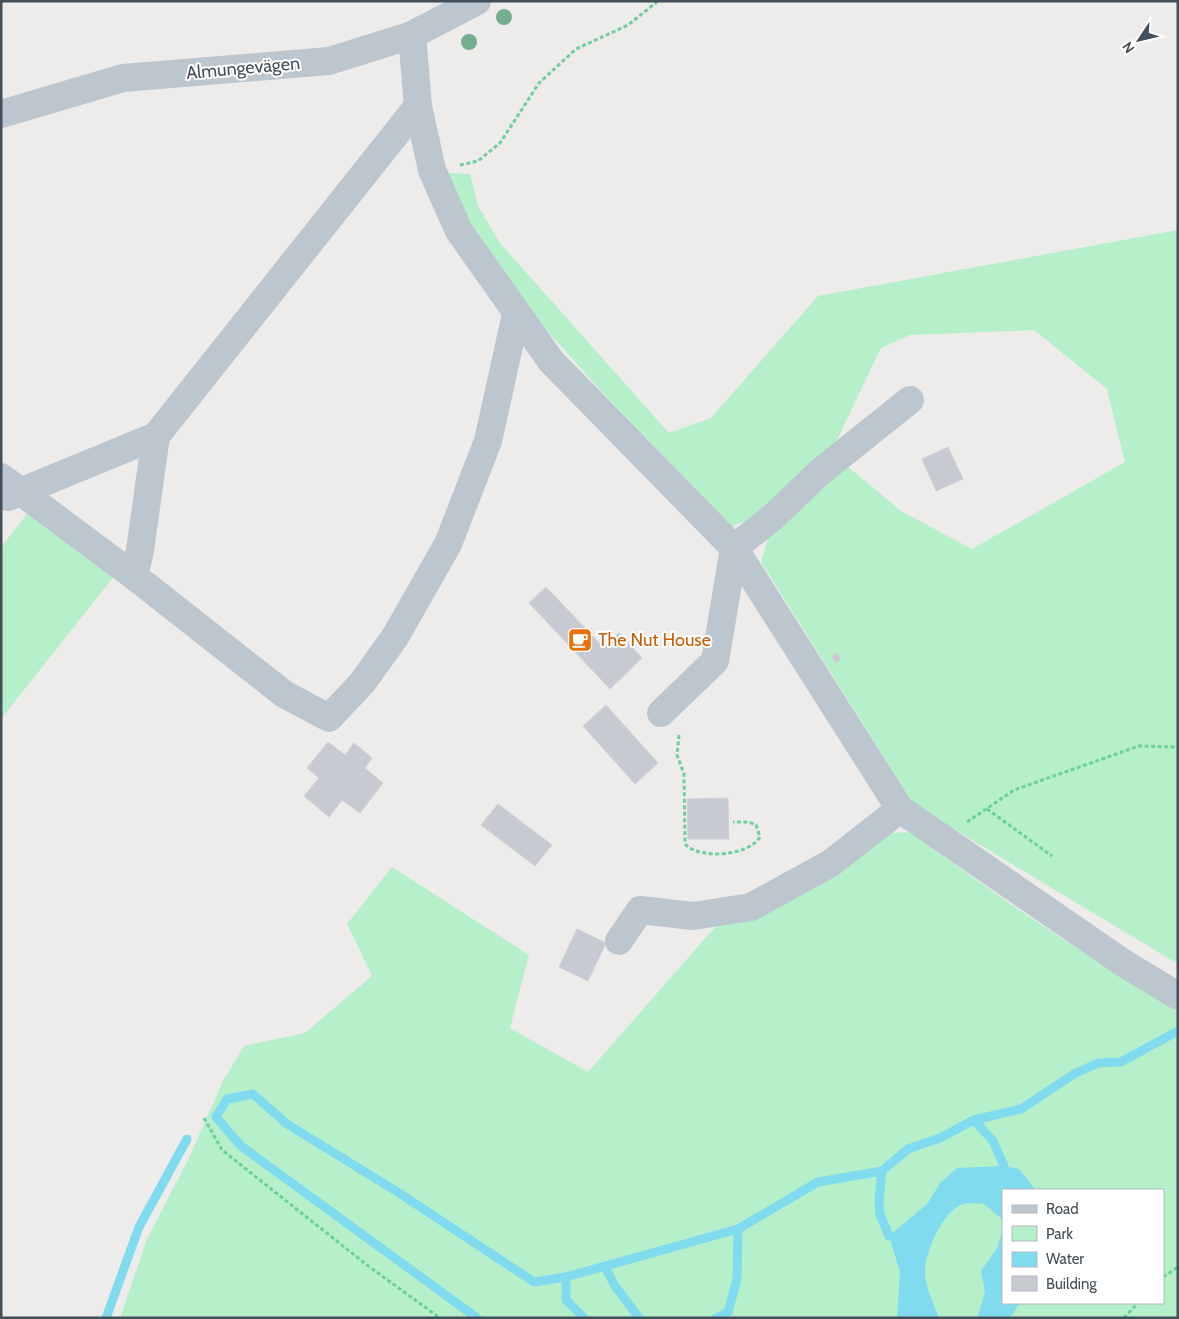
<svg xmlns="http://www.w3.org/2000/svg" width="1179" height="1319" font-family="Cabin,sans-serif">
  <style>
    .green { fill: #b6f0ca; fill-rule: evenodd }
    .water { fill: #80dbef }
    .lines { fill: none; stroke-linecap: round; stroke-linejoin: round }
    .stream { stroke: #80dbef; stroke-width: 9 }
    .building { fill: #c8cad1; stroke: #cfd2d8 }
    .path { stroke: #6dcf9b; stroke-width: 3; stroke-dasharray: 4 2.5; stroke-linecap: butt }
    .minor { stroke: #bbc6cf; stroke-width: 28 }
    .tree { fill: #75ae8f }
    .labels { text-anchor: middle; dominant-baseline: central; stroke-width: 4; stroke-linejoin: round; paint-order: stroke }
    .street-label { font-size: 18px; fill: #434f59; stroke: #fff }
    .food-label { font-size: 18px; fill: #c56008; stroke: #fff; text-anchor: start }
  </style>
  <rect width="100%" height="100%" fill="#eeebeb"/>
  <!-- green -->
  <g class="green">
    <polygon points="442,173 470,174 478,206 500,243 669,433 711,418 818,296 1178,230 1178,964 914,805 761,562 768,538 847,466 901,511 972,549 1125,462 1107,389 1034,330 910,335 881,348 835,444 752,519 732,526 612,403 524,305 486,254"/>
    <polygon points="31,509 115,575 1,719 1,547"/>
    <path d="M911,832C997,896 1083,957 1178,1007V1318H120L147,1239L188,1160L223,1081L244,1046L305,1033L372,976L347,924L392,867L529,955L510,1028L588,1072L715,927L755,914L838,875L891,833ZM1003,1190H1163V1303H1003Z"/>
  </g>
  <!-- water -->
  <g class="water">
    <path d="M1004,1166L1019,1169L1036,1190H1003V1220L984,1204C978,1204 967,1202 961,1205C943,1212 926,1250 925,1270C925,1287 933,1302 939,1318H897L900,1272L889,1236L928,1203L940,1183L957,1168Z"/>
    <polygon points="1003,1229 1003,1303 1019,1304 1010,1318 976,1318 978,1316 985,1292 981,1271 997,1248"/>
  </g>
  <g class="lines">
    <!-- stream -->
    <g class="stream">
      <polyline points="974,1120 993,1141 1004,1166"/>
      <polyline points="882,1171 879,1200 880,1214 889,1236"/>
      <polyline points="605,1267 615,1286 639,1318"/>
      <polyline points="566,1277 566,1300 584,1318"/>
      <polyline points="106,1318 139,1227 187,1139"/>
      <polyline points="477,1318 241,1146 216,1117 227,1099 253,1094 287,1124 396,1191 534,1282 566,1277 738,1229 818,1182 882,1171 908,1149 940,1138 974,1120 1021,1109 1074,1074 1098,1063 1121,1062 1178,1031"/>
      <polyline points="716,1318 728,1312 737,1279 738,1229"/>
    </g>
  </g>
  <!-- building -->
  <g class="building">
    <polygon points="948,447 963,479 936,491 922,459"/>
    <polygon points="546,587 603,647 619,633 642,658 610,689 529,603"/>
    <polygon points="837,653 841,659 836,663 832,657"/>
    <polygon points="606,705 658,763 635,784 583,726"/>
    <polygon points="328,742 345,755 354,743 372,758 365,768 383,783 360,813 342,800 329,817 304,796 319,778 307,768"/>
    <polygon points="728,798 729,839 688,839 687,799"/>
    <polygon points="498,804 552,845 535,866 481,825"/>
    <polygon points="577,929 606,943 588,981 559,967"/>
  </g>
  <g class="lines">
    <!-- path -->
    <g class="path">
      <polyline points="460,165 478,161 500,143 539,83 576,49 628,25 658,1"/>
      <path d="M679,735L677,755L684,774L685,844C699,860 749,856 760,837L756,825L749,822H733"/>
      <polyline points="987,809 1052,856"/>
      <polyline points="967,822 1014,790 1139,746 1178,747"/>
      <polyline points="204,1118 222,1150 367,1265 440,1318"/>
      <polyline points="1163,1277 1178,1267"/>
      <polyline points="1124,1318 1138,1303"/>
    </g>
    <!-- minor -->
    <g class="minor">
      <polyline points="412,35 418,106 432,170 459,231 551,361 734,548 715,661 661,713"/>
      <polyline points="1,114 123,78 329,61 412,35 477,1"/>
      <polyline points="910,400 820,472 773,517 734,548 900,809 1125,964 1178,996"/>
      <polyline points="1,477 134,576 284,694 329,718 362,683 395,637 448,544 488,441 516,314"/>
      <polyline points="8,497 156,436 418,106"/>
      <polyline points="134,576 140,550 156,436"/>
      <polyline points="619,941 640,910 693,916 751,907 831,863 900,809"/>
    </g>
  </g>
  <!-- trees -->
  <g class="tree">
    <circle cx="504" cy="17" r="8"/>
    <circle cx="469" cy="42" r="8"/>
  </g>
  <!-- icons -->
  <defs>
    <symbol id="cafe-square" viewBox="-11 -11 22 22"><rect x="-9" y="-9" width="18" height="18" rx="4" fill="#e8710a" stroke="#fff"/><path d="M-5.5-4.5H6V0H3Q3 3.5 0 3.5H-2.5Q-5.5 3.5-5.5 0ZM3-3.2v2h1.7v-2ZM-6 4.5H4V6H-6Z" fill="#fff"/></symbol>
  </defs>
  <g fill-rule="evenodd">
    <use href="#cafe-square" x="566" y="626" width="28" height="28"/>
  </g>
  <g class="labels">
    <!-- street labels -->
    <g class="street-label">
      <text transform="translate(243 68) rotate(-5)">Almungevägen</text>
    </g>
    <!-- food labels -->
    <g class="food-label">
      <text x="598" y="640">The Nut House</text>
    </g>
  </g>
  <!-- border -->
  <rect width="1179" height="1319" fill="none" stroke="#434f59" stroke-width="5"/>
  <!-- legend -->
  <rect x="1002" y="1189" width="162" height="115" fill="#ffffff" stroke="#b4b9bd"/>
  <rect x="1012" y="1205" width="25" height="8" fill="#bbc6cf" stroke="#b4b9bd"/>
  <text x="1046" y="1214" font-size="15" fill="#434f59">Road</text>
  <rect x="1012" y="1226" width="25" height="15" fill="#b6f0ca" stroke="#b4b9bd"/>
  <text x="1046" y="1239" font-size="15" fill="#434f59">Park</text>
  <rect x="1012" y="1252" width="25" height="15" fill="#80dbef" stroke="#b4b9bd"/>
  <text x="1046" y="1264" font-size="15" fill="#434f59">Water</text>
  <rect x="1012" y="1276" width="25" height="15" fill="#c8cad1" stroke="#b4b9bd"/>
  <text x="1046" y="1289" font-size="15" fill="#434f59">Building</text>
  <!-- north arrow -->
  <g transform="translate(1139 40) rotate(235)" stroke="#ffffff" stroke-width="4" paint-order="stroke">
  <path d="M0-4L9 19L0 12L-9 19Z" fill="#434f59"/>
  <text y="-8" font-size="14" font-weight="bold" text-anchor="middle" fill="#434f59">N</text>
  </g>
</svg>
